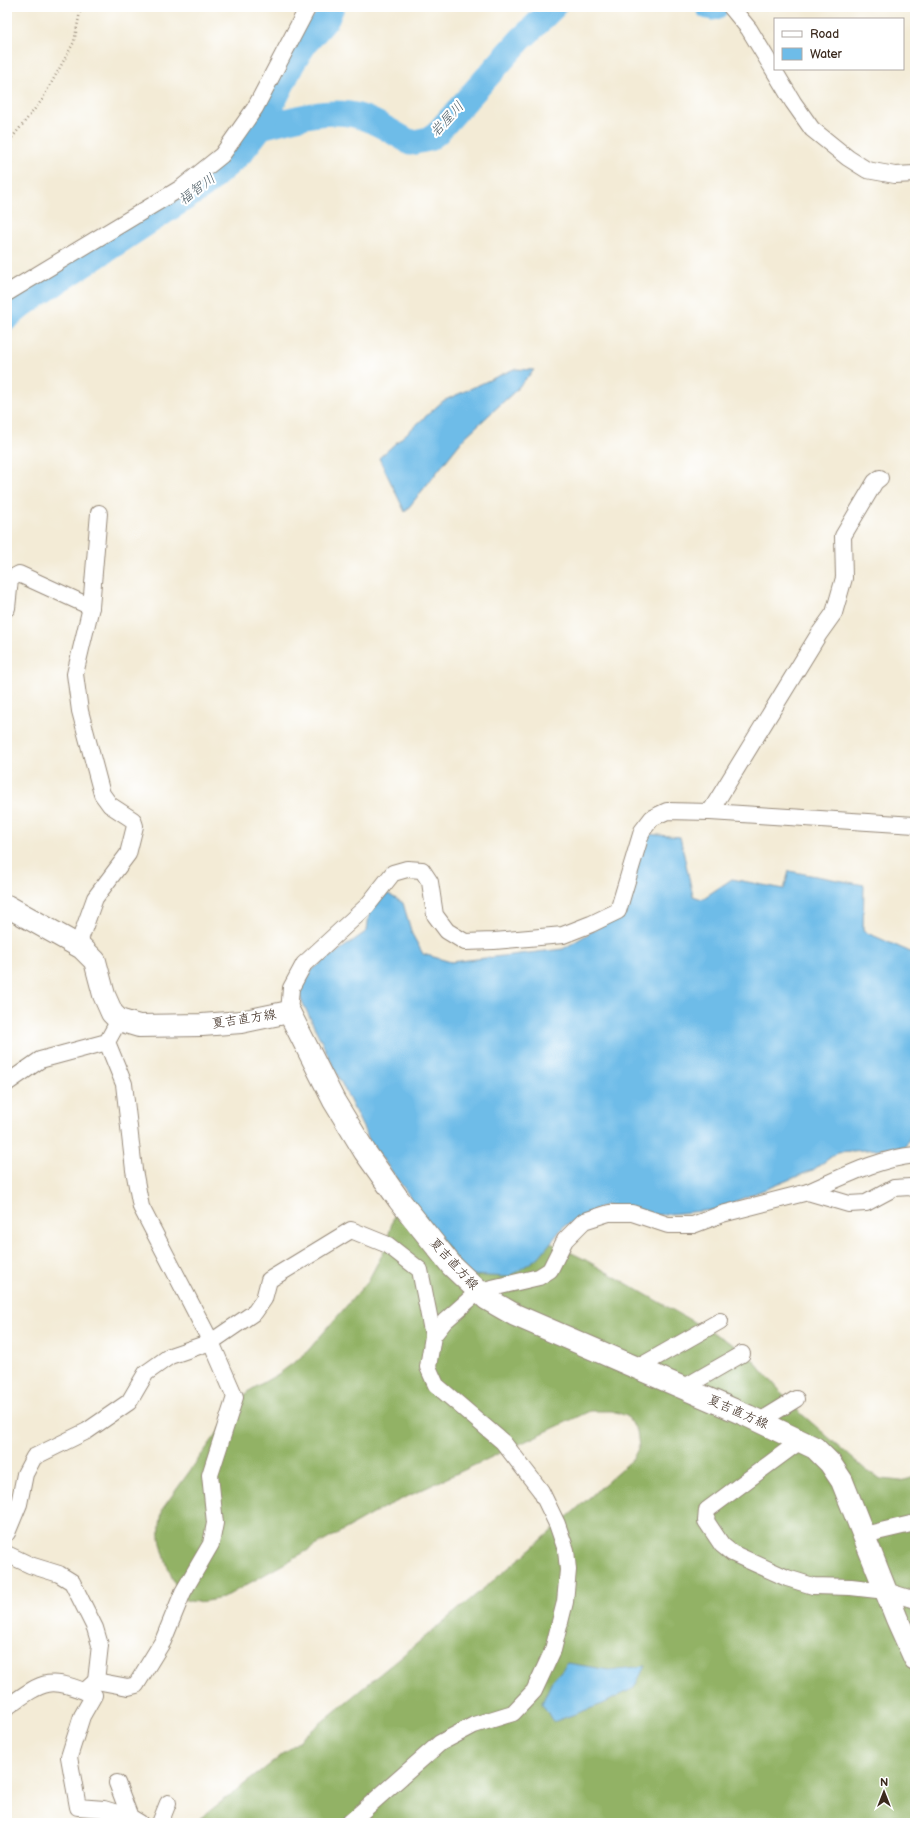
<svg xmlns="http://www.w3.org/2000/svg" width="922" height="1830" font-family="'Balsamiq Sans','Klee One',sans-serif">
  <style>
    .forest { fill: #92b265; stroke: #666e42 }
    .water { fill: #6ebce8; stroke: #547383 }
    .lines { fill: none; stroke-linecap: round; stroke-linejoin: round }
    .river { stroke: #6ebce8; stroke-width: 25 }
    .street-casing { stroke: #978a7a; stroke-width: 18 }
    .secondary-casing { stroke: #978a7a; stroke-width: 24 }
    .path { stroke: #978a7a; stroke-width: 2.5; stroke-dasharray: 1 3; stroke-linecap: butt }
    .street { stroke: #fff; stroke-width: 16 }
    .secondary { stroke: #fff; stroke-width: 22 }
    .labels { text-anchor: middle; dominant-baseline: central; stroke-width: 4; stroke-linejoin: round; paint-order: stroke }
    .street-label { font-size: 13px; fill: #3b2a1e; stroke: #fff }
    .water-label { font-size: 14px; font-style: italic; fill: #4d5d65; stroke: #fff }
  </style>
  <rect width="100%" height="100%" fill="#fff"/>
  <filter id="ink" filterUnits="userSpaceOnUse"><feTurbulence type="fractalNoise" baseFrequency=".025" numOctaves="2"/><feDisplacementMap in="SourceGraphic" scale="8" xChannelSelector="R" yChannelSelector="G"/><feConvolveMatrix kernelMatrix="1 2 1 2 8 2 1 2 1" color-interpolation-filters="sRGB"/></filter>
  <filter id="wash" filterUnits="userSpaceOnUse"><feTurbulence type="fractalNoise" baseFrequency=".012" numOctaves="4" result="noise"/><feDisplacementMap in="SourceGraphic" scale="16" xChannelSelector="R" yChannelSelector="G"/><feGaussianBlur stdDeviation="0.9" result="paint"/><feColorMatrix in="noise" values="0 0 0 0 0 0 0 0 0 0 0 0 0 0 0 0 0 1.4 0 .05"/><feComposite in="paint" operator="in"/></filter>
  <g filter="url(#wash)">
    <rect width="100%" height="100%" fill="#f3ebd6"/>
    <!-- forest -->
    <path class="forest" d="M399,1198L484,1210L584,1259L746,1352L796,1409L867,1471L881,1479L901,1481L915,1477V1823H194L277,1759L523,1556L632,1460L639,1447L637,1431L627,1416L612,1411H590L383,1508L223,1598C211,1600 197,1604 186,1600C176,1596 160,1547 160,1536C159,1526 161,1517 163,1508L247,1392L280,1373L305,1354L368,1281L384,1251Z"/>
    <!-- water -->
    <g class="water">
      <polygon points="514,369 534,370 514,392 465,437 405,512 379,458 443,401"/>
      <polygon points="647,834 680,837 693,896 702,899 732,879 784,889 789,871 864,885 863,931 915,954 915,1127 905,1147 838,1152 813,1170 714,1210 658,1215 605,1205 564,1226 539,1257 509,1277 468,1275 370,1142 298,993 313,969 367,931 370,906 388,894 403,903 412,934 423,954 451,962 563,949 621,914"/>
      <polygon points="568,1663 609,1670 645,1666 634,1688 603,1704 553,1722 542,1703 552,1681"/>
    </g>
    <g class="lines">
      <!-- river -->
      <g class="river">
        <polyline points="708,7 713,8 716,7"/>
        <path d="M261,127C290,120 319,110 349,114C370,117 390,131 408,141L410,143L429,139L437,133L521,39C531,31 543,17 554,7"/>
        <polyline points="7,318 24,304 204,186 240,154 261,127 293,63 305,44 327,19 332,7"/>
      </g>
    </g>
  </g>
  <g filter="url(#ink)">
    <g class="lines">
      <defs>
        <g id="street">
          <polyline points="731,7 749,29 793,102 812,129 848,158 867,170 895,175 915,174"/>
          <polyline points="7,293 181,188 222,155 255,108 308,7"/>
          <polyline points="7,608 10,579 19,574 91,607 99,513"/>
          <polyline points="710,812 819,634 834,613 844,578 843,536 875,482 880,478"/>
          <polyline points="78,945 95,898 128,854 135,826 133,820 110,805 102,794 80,711 75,674 91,607"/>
          <polyline points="289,1012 291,988 304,964 367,906 393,873 407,869 422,870 430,882 435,915 447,931 465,942 494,941 563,935 591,924 618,911 642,831 652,818 667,811 710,812 915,825"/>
          <polyline points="7,1083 40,1060 107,1042 119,1020"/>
          <path d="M808,1192C843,1177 877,1159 915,1155"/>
          <polyline points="637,1368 720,1321"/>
          <polyline points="683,1388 742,1354"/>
          <polyline points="760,1421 796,1399"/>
          <polyline points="800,1441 707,1510 706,1521 722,1545 732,1553 787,1578 813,1586 851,1587 886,1591 915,1600"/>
          <polyline points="7,1533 19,1504 25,1474 34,1457 87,1431 129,1402 146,1373 170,1356 211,1342 255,1312 264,1299 269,1280 351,1230 388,1245 420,1270 433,1336"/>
          <polyline points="864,1535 915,1523"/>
          <polyline points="7,1554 30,1565 59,1574 72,1582 95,1628 100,1645 96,1681"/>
          <polyline points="85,1691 96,1681 128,1687 136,1685 163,1641 183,1592 211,1544 215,1523 210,1475 235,1397 211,1342 141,1207 134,1170 124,1084 107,1042"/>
          <path d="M7,1707C46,1679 49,1677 94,1695L82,1716L69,1757L78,1807L104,1809L130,1817"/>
          <polyline points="117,1783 130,1817 140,1823"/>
          <polyline points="160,1823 168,1803"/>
          <polyline points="349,1823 440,1743 474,1725 513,1713 534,1691 553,1650 565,1602 568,1570 566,1550 557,1524 541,1491 503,1442 436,1385 428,1367 433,1336 445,1321 479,1291 539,1277 550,1270 565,1240 584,1221 609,1213 632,1213 668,1225 693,1225 722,1214 808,1192 849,1204 866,1203 894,1188 910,1187 915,1189"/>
        </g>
        <polyline id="secondary" points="7,906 82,948 95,961 104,995 112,1013 119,1020 139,1026 202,1025 241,1022 289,1012 334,1101 365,1152 399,1200 452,1266 487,1299 515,1315 748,1416 815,1448 830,1463 842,1481 897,1619 915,1659"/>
      </defs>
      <!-- street casing -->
      <use href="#street" class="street-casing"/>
      <!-- secondary casing -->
      <use href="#secondary" class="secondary-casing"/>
      <!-- path -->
      <polyline class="path" points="7,144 42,100 74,42 81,7"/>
      <!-- street -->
      <use href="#street" class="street"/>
      <!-- secondary -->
      <use href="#secondary" class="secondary"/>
    </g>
  </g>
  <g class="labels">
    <!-- street labels -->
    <g class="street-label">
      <text transform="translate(244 1019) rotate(-9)">夏吉直方線</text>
      <text transform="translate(454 1264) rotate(47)">夏吉直方線</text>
      <text transform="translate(738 1412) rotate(24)">夏吉直方線</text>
    </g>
    <!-- water labels -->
    <g class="water-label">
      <text transform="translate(447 119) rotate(-47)">岩屋川</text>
      <text transform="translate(197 189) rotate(-37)">福智川</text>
    </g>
  </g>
  <!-- margin -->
  <rect width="922" height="1830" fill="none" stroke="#fff" stroke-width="24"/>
  <!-- legend -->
  <rect x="774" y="18" width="130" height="52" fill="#ffffff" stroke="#b1aaa5"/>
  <rect x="782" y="31" width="20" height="6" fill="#ffffff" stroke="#b1aaa5"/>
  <text x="810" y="38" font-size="12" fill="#3b2a1e">Road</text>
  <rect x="782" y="48" width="20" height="12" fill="#6ebce8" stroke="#b1aaa5"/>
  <text x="810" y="58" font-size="12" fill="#3b2a1e">Water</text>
  <!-- north arrow -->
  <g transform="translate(884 1792)" stroke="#ffffff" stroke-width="3" paint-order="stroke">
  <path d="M0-3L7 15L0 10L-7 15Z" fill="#3b2a1e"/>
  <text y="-6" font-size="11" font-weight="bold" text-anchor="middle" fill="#3b2a1e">N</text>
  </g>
</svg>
